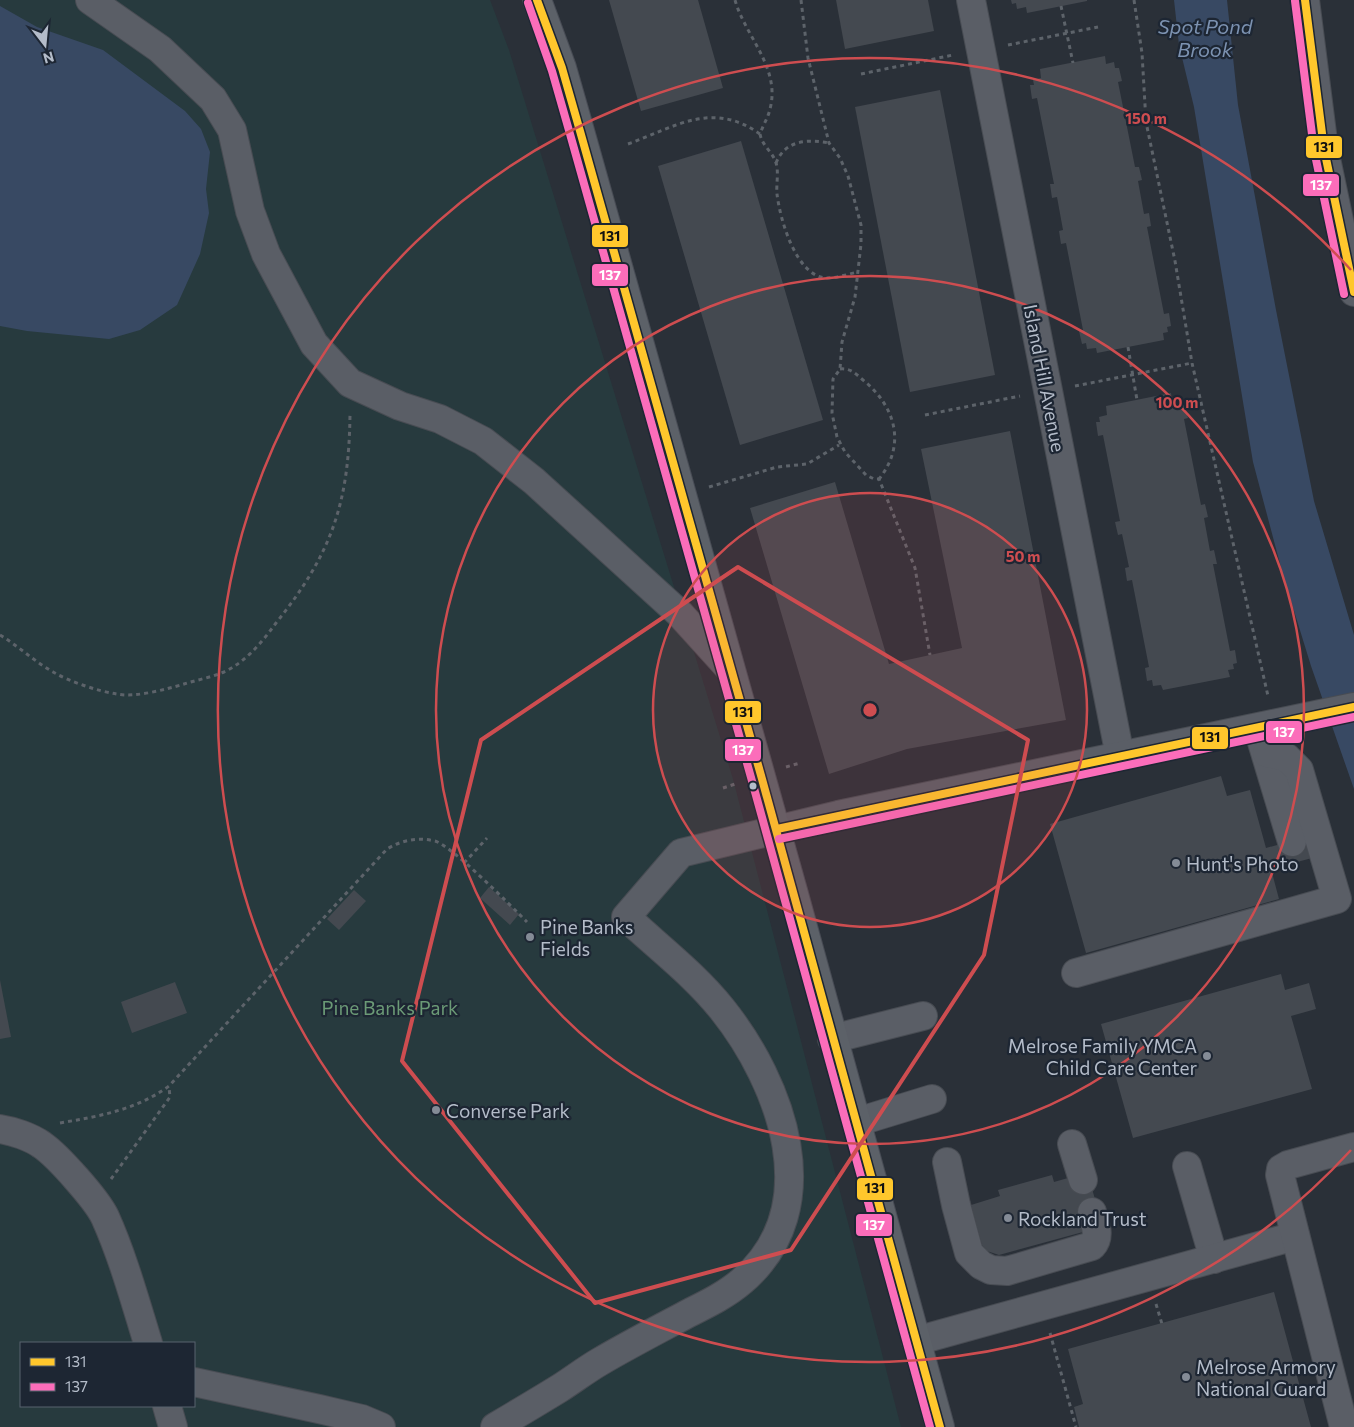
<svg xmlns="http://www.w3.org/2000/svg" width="1354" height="1427" font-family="Commissioner,sans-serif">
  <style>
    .green { fill: #273a3e; fill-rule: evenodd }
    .water { fill: #384963 }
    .building { fill: #444950 }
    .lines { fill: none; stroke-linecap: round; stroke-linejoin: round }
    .minor-casing { stroke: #484c53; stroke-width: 30 }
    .major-casing { stroke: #484c55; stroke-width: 30 }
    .path { stroke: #5d636a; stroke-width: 3; stroke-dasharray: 4 4; stroke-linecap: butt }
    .minor { stroke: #5a5e66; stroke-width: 28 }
    .major { stroke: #5c6168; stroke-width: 28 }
    .bus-1-casing { stroke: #1d2633; stroke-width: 11 }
    .bus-2-casing { stroke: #1d2633; stroke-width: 11 }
    .bus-1 { stroke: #ffc72c; stroke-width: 8 }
    .bus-2 { stroke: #fb6dba; stroke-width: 8 }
    .marked { fill: none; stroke: #ce4d50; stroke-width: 4; stroke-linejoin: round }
    .ring { fill: none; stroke: #ce4d50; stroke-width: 2.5 }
    .bus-dot { fill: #b4bcc9; stroke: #1d2633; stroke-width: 2 }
    .poi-dot { fill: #848b96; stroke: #1d2633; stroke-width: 2 }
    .labels { text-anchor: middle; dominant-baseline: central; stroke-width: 4.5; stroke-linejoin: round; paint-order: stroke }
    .street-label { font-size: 19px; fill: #b4bcc9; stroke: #1d2633 }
    .poi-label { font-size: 19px; fill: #b4bcc9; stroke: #1d2633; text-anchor: start }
    .park-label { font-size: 19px; fill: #6b9a76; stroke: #1d2633 }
    .water-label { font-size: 20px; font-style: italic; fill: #7c92b1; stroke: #1d2633 }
    .centre { fill: #ce4d50; stroke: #1d2633; stroke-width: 2.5 }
    .ring-label { font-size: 15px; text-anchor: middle; font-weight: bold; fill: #ce4d50; stroke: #1d2633; stroke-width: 4.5; stroke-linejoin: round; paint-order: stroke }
    .line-badge { stroke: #1d2633; stroke-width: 2 }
    .badge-label { font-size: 14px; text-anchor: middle; font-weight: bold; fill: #fff }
    .pale-badge-label { font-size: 14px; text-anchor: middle; font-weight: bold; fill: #111 }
  </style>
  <rect width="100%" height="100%" fill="#2a3038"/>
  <!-- green -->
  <path class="green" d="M0,0H490L509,50L733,779L901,1427H0ZM21,1343H194V1406H21Z"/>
  <!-- water -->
  <g class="water">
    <polygon points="1174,0 1227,0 1238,105 1276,310 1314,501 1354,635 1354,789 1311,666 1283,575 1253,462 1194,107 1179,45"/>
    <polygon points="0,6 37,27 103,50 185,111 201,129 210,152 206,189 209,213 200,254 177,305 140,330 109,339 27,331 0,326"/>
  </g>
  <!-- building -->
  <g class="building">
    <polygon points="609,0 698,0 723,88 641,111"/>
    <polygon points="836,0 928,0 934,31 845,49"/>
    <polygon points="1011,0 1087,0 1087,1 1027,13 1026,7 1017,9 1016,3 1012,4"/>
    <polygon points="1105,56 1106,64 1114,62 1115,68 1119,68 1122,81 1118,82 1135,167 1139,167 1142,180 1138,181 1144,214 1149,213 1151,226 1147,227 1164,314 1169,313 1171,326 1167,327 1168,332 1163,333 1164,340 1097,353 1096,348 1087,349 1086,343 1082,344 1079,331 1083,330 1066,243 1061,244 1059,231 1063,230 1057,197 1052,198 1050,184 1054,184 1037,98 1032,99 1030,85 1034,85 1033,80 1041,78 1040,69"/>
    <polygon points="940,90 995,375 910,392 855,107"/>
    <polygon points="741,141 823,420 740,445 658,166"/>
    <polygon points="1171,393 1172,401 1180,399 1181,405 1185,405 1188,418 1184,419 1201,505 1205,504 1208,517 1204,518 1210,551 1214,550 1217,564 1213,564 1230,651 1235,650 1237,663 1233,664 1234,669 1228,670 1230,677 1163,690 1161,685 1153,686 1152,680 1147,681 1145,668 1149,667 1132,580 1127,581 1125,568 1129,567 1122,534 1118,535 1115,522 1120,521 1103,435 1098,436 1096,422 1100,422 1099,417 1107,415 1106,406"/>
    <polygon points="1010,431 1066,720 907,749 829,774 750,508 835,482 889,664 962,648 921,449"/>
    <polygon points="1221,776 1227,796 1250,790 1266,848 1306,837 1312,858 1271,869 1279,899 1086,953 1050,824"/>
    <polygon points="489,887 519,914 510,925 480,898"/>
    <polygon points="354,890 366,901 339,930 327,919"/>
    <polygon points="1281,974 1285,990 1309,983 1316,1009 1291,1016 1312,1089 1133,1138 1101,1024"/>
    <polygon points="0,980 11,1037 0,1039"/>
    <polygon points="175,982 187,1013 132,1033 121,1002"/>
    <polygon points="1052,1175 1054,1182 1068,1178 1089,1178 1098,1210 1079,1215 1083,1232 999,1255 987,1251 982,1245 971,1205 1000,1196 998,1190"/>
    <polygon points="1274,1292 1311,1427 1079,1427 1074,1407 1083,1404 1068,1349"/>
  </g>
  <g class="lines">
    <defs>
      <g id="minor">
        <polyline points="90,0 160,49 213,99 232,130 250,211 266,254 314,344 350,383 400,406 440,419 483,441 534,481 680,614 729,668"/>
        <polyline points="971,0 1120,756"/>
        <polyline points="1305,0 1324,149 1354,292"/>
        <polyline points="1261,739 1292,842"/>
        <polyline points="1076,973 1337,899 1299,770 1286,757 1267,753"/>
        <polyline points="832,1039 923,1016"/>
        <polyline points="857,1122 932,1099"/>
        <path d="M0,1129C13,1131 31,1137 42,1145C58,1156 97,1200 105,1217C123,1257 135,1301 148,1343"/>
        <polyline points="1072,1144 1083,1180"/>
        <path d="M947,1162L956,1205L969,1253L981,1265L991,1270L1007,1271L1092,1246C1101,1236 1095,1224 1092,1212"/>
        <polyline points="1187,1166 1214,1259"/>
        <polyline points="916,1341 1295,1236"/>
        <polyline points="194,1382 319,1409 362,1419 381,1427"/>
        <polyline points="167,1406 173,1427"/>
        <path d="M495,1427C517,1414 539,1401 560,1388C574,1379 587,1369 601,1361C630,1344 661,1328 691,1312C709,1303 727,1294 742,1281C828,1207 781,1083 722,1009C694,974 658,947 626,917L681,853L838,815L1354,707"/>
        <polyline points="1344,1427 1280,1175 1281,1169 1288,1165 1354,1147"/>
      </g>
      <path id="major" d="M537,0L562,68L580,131C702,563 823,994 940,1427"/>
    </defs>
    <!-- minor casing -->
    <use href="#minor" class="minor-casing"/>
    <!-- major casing -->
    <use href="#major" class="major-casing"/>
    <!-- path -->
    <g class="path">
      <polyline points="801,0 808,58 829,143 840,158 848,176 861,225 861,244 855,297 842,342 840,369 833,379 832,413 837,437 845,452 866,475 874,479 879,479 915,568 930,655"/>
      <polyline points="1134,0 1142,53 1146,122 1175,261 1192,363 1268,696"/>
      <polyline points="1061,6 1073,63"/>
      <polyline points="1008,45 1098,27"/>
      <polyline points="861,74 953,55"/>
      <path d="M760,134C762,146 773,152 776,163C779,172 776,185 777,194C780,219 796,277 827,278C837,278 848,274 858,272"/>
      <path d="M628,144C675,127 712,100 760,134C763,125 768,118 770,109C781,68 745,36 735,0"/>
      <path d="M776,163C785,140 808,139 829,143"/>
      <polyline points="1128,347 1137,400"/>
      <path d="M840,369C850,368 855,373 863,380C895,406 907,444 879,479"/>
      <polyline points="1075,386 1192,363"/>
      <polyline points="925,415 1020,396"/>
      <polyline points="709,487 777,467 807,464 839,445"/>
      <path d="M0,635C18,646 34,661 53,672C71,682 97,691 117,694C135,698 167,689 184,684C197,680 212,677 224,672C247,661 262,642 276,623C332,553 349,503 350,414"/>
      <polyline points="786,767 800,763"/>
      <polyline points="723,788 735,784"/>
      <polyline points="464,863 487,838"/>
      <path d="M60,1123C100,1116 136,1110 169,1086L387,849C402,840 418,837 435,841C452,846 511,906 527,922"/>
      <polyline points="111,1179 170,1097 169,1087"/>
      <polyline points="1156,1304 1162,1324"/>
      <polyline points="1050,1333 1076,1427"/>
    </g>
    <!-- minor -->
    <use href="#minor" class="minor"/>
    <!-- major -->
    <use href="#major" class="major"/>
    <defs>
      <g id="bus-1">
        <polyline points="537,0 562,68 580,131 762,779 940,1427"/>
        <polyline points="1305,0 1324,149 1354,292"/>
        <polyline points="777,829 1354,707"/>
      </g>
      <g id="bus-2">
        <polyline points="1295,1 1314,150 1344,294"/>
        <polyline points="528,3 552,71 570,134 752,781 930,1427"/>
        <polyline points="779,839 1354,717"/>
      </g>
    </defs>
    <!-- bus-1 casing -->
    <use href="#bus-1" class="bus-1-casing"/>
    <!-- bus-2 casing -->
    <use href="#bus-2" class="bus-2-casing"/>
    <!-- bus-1 -->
    <use href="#bus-1" class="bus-1"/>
    <!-- bus-2 -->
    <use href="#bus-2" class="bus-2"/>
  </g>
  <!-- marked area -->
  <path class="marked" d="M738,567L1028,740L984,955L791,1250L595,1303L402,1061L481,740Z"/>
  <!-- distance rings -->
  <circle cx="870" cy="710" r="217" fill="#ce4d50" fill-opacity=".12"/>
  <g class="ring">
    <circle cx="870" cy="710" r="217"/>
    <circle cx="870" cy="710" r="434"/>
    <path d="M1351 1150A652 652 0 1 1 1351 270"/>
  </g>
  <!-- markers -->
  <circle class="bus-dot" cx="753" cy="786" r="4.5"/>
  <g class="poi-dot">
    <circle cx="1176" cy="863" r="5"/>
    <circle cx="530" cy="937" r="5"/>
    <circle cx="1207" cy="1056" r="5"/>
    <circle cx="436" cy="1110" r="5"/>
    <circle cx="1008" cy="1218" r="5"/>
    <circle cx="1186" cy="1377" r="5"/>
  </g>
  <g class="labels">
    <!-- street labels -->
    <g class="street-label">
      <text transform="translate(1045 378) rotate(79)">Island Hill Avenue</text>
    </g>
    <!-- poi labels -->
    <g class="poi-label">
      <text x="1186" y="863">Hunt's Photo</text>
      <text x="540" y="926">Pine Banks<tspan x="540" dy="22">Fields</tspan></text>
      <text x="1197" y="1045" text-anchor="end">Melrose Family YMCA<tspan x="1197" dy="22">Child Care Center</tspan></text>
      <text x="446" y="1110">Converse Park</text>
      <text x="1018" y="1218">Rockland Trust</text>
      <text x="1196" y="1366">Melrose Armory<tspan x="1196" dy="22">National Guard</tspan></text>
    </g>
    <!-- park labels -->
    <g class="park-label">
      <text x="390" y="1007">Pine Banks Park</text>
    </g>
    <!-- water labels -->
    <g class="water-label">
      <text x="1205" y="26">Spot Pond<tspan x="1205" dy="23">Brook</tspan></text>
    </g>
  </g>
  <circle cx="870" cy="710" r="8" class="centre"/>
  <g class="ring-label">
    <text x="1146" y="124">150 m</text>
    <text x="1177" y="408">100 m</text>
    <text x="1023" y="562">50 m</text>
  </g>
  <g class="line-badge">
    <rect x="1305" y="135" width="38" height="24" rx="5" fill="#ffc72c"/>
    <rect x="1302" y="173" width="38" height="24" rx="5" fill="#fb6dba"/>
    <rect x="591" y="224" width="38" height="24" rx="5" fill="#ffc72c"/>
    <rect x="591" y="263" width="38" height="24" rx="5" fill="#fb6dba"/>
    <rect x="724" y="700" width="38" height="24" rx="5" fill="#ffc72c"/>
    <rect x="1265" y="720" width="38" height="24" rx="5" fill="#fb6dba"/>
    <rect x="1191" y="726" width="38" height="24" rx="5" fill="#ffc72c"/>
    <rect x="724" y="738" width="38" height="24" rx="5" fill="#fb6dba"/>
    <rect x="856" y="1177" width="38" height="24" rx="5" fill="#ffc72c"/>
    <rect x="855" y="1213" width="38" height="24" rx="5" fill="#fb6dba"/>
  </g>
  <g class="badge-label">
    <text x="1321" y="190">137</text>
    <text x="610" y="280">137</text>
    <text x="1284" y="737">137</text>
    <text x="743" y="755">137</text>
    <text x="874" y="1230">137</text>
  </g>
  <g class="pale-badge-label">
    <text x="1324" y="152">131</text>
    <text x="610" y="241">131</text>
    <text x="743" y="717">131</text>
    <text x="1210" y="742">131</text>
    <text x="875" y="1193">131</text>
  </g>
  <!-- legend -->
  <rect x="20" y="1342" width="175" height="65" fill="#1d2633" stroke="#59626f"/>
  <rect x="30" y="1358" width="25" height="8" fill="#ffc72c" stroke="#59626f"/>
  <text x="65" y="1367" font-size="15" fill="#b4bcc9">131</text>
  <rect x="30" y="1383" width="25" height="8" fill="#fb6dba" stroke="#59626f"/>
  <text x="65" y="1392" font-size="15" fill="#b4bcc9">137</text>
  <!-- north arrow -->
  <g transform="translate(45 45) rotate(164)" stroke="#1d2633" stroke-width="4" paint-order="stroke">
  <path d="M0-4L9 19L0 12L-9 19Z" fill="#b4bcc9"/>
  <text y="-8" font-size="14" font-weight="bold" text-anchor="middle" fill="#b4bcc9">N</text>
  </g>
</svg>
